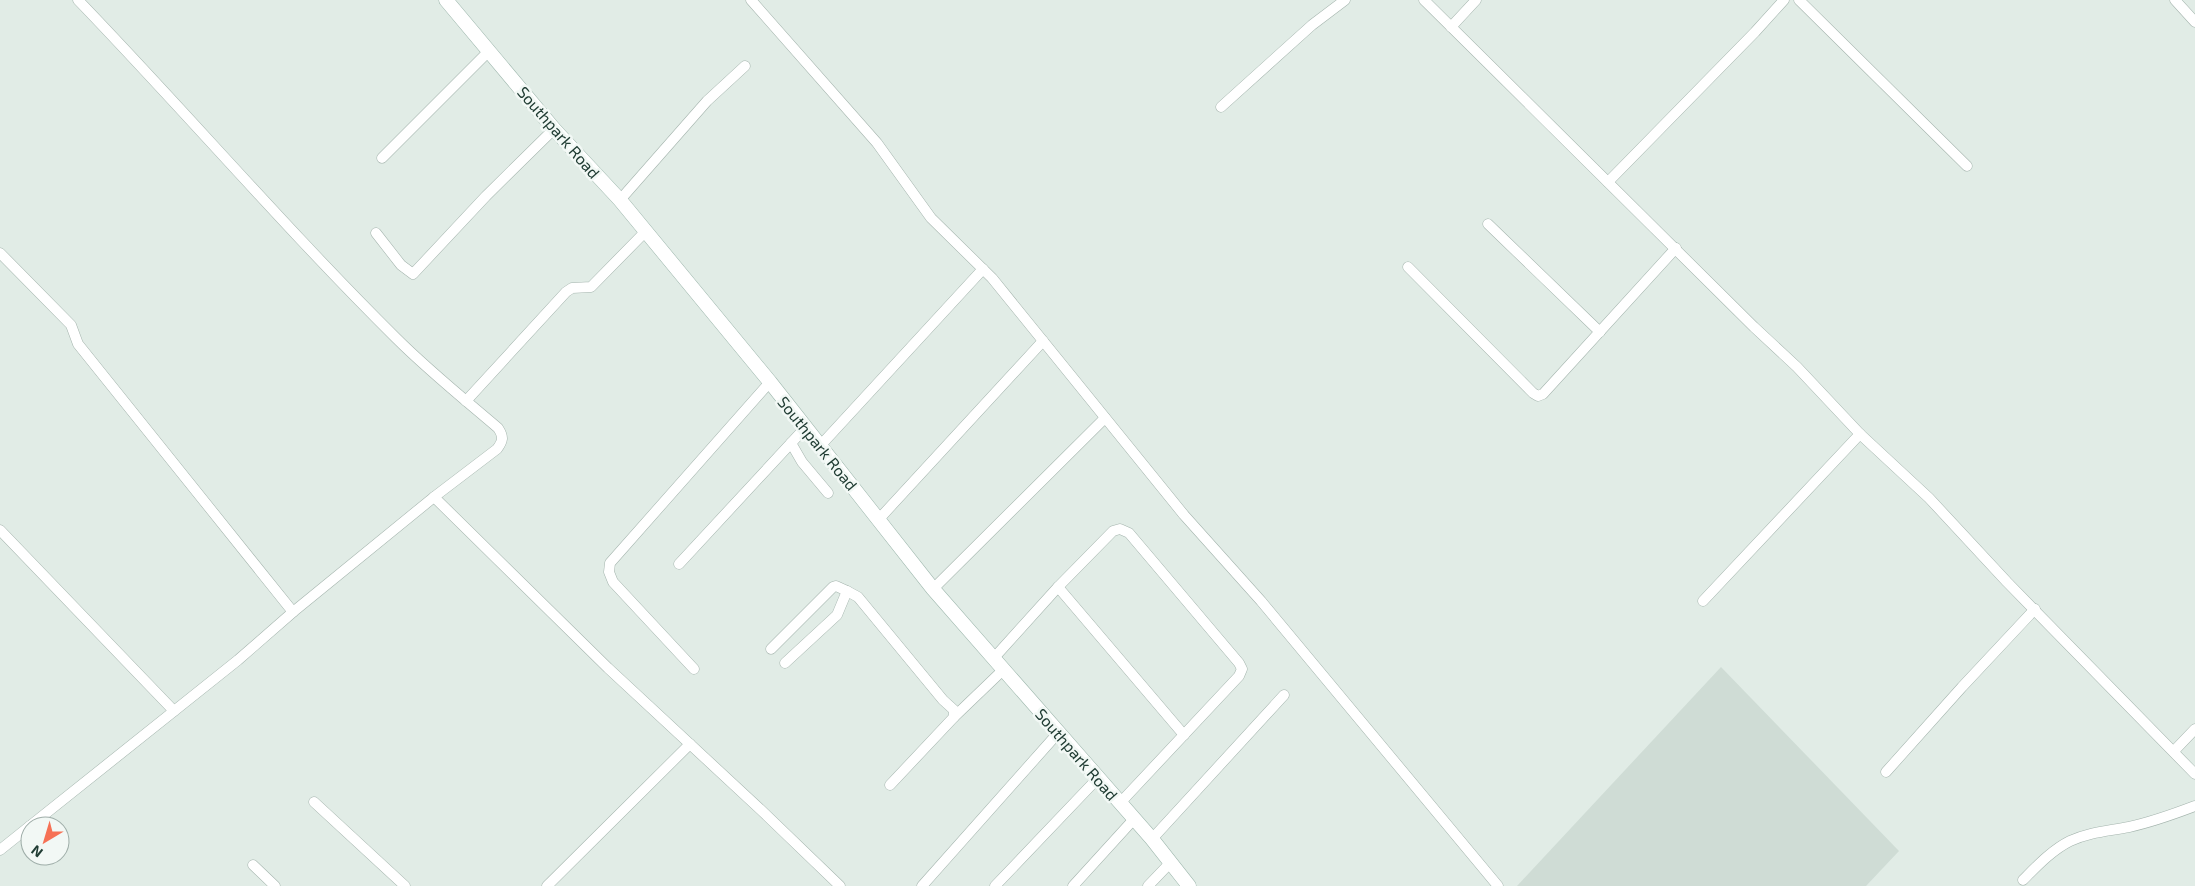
<svg xmlns="http://www.w3.org/2000/svg" width="2195" height="886" font-family="'Exo 2',sans-serif">
  <style>
    .built { fill: #cfdcd5 }
    .lines { fill: none; stroke-linecap: round; stroke-linejoin: round }
    .street-casing { stroke: #a4b4ad; stroke-width: 11 }
    .secondary-casing { stroke: #9fb8ae; stroke-width: 15 }
    .street { stroke: #fff; stroke-width: 10 }
    .secondary { stroke: #fff; stroke-width: 14 }
    .labels { text-anchor: middle; dominant-baseline: central; stroke-width: 5; stroke-linejoin: round; paint-order: stroke }
    .street-label { font-size: 16px; fill: #213d34; stroke: #f2f8f5 }
  </style>
  <rect width="100%" height="100%" fill="#e1ece6"/>
  <!-- built -->
  <polygon class="built" points="1721,667 1899,851 1866,886 1517,886"/>
  <g class="lines">
    <defs>
      <g id="street">
        <path d="M78,0C185,111 286,229 396,338C428,370 464,399 498,428C504,437 503,441 497,449L434,497L608,668L761,810L840,886"/>
        <polyline points="751,0 877,143 931,218 992,278 1184,515 1261,601 1498,886"/>
        <polyline points="1424,0 1754,327 1797,367 1860,434 1929,498 2007,582 2195,774"/>
        <polyline points="1799,0 1967,166"/>
        <polyline points="2175,0 2195,22"/>
        <polyline points="1451,27 1476,0"/>
        <polyline points="1221,107 1312,25 1345,0"/>
        <polyline points="382,158 489,51"/>
        <polyline points="1608,182 1755,32 1784,0"/>
        <polyline points="620,200 707,101 745,66"/>
        <polyline points="1488,224 1600,332"/>
        <polyline points="376,233 401,265 413,274 486,196 554,129"/>
        <polyline points="0,253 71,325 78,344 293,612 238,660 30,826"/>
        <polyline points="1408,267 1533,393 1538,396 1543,394 1676,248"/>
        <polyline points="466,401 566,292 572,288 591,287 645,232"/>
        <polyline points="791,443 802,462 828,493"/>
        <polyline points="820,446 983,269"/>
        <polyline points="879,519 1043,341"/>
        <polyline points="0,530 174,711"/>
        <polyline points="679,564 805,428"/>
        <polyline points="1058,587 1184,735"/>
        <polyline points="933,589 1105,418"/>
        <polyline points="847,591 858,597 943,700 954,710 954,717 890,785"/>
        <polyline points="1703,601 1860,434"/>
        <polyline points="293,612 434,497"/>
        <polyline points="771,649 833,587 836,586 847,591 837,615 785,663"/>
        <polyline points="993,659 1058,587 1113,531 1120,529 1129,533 1239,663 1242,669 1239,676 1120,803"/>
        <polyline points="694,669 613,582 609,572 610,563 770,382"/>
        <polyline points="954,717 1003,670"/>
        <polyline points="2174,751 2195,729"/>
        <polyline points="1886,772 1962,687 2035,609"/>
        <polyline points="314,802 405,886"/>
        <polyline points="1152,839 1284,695"/>
        <polyline points="0,850 30,826"/>
        <polyline points="253,865 275,886"/>
        <path d="M2023,880C2037,866 2052,850 2070,841C2089,832 2109,831 2129,827C2152,822 2174,814 2195,806"/>
        <polyline points="547,886 690,744"/>
        <polyline points="922,886 1058,733"/>
        <polyline points="995,886 1098,778"/>
        <polyline points="1073,886 1134,819"/>
        <polyline points="1148,886 1170,863"/>
      </g>
      <polyline id="secondary" points="446,0 554,129 620,200 770,382 933,589 1152,839 1189,886"/>
    </defs>
    <!-- street casing -->
    <use href="#street" class="street-casing"/>
    <!-- secondary casing -->
    <use href="#secondary" class="secondary-casing"/>
    <!-- street -->
    <use href="#street" class="street"/>
    <!-- secondary -->
    <use href="#secondary" class="secondary"/>
  </g>
  <g class="labels">
    <!-- street labels -->
    <g class="street-label">
      <text transform="translate(559 132) rotate(49)">Southpark Road</text>
      <text transform="translate(818 443) rotate(51)">Southpark Road</text>
      <text transform="translate(1077 754) rotate(49)">Southpark Road</text>
    </g>
  </g>
  <!-- north arrow -->
  <g transform="translate(45 841) rotate(218)"><circle r="24" fill="#f2f8f5" stroke="#9eada8"/>
  <path d="M0-4L9 19L0 12L-9 19Z" fill="#f67155"/>
  <text y="-8" font-size="14" font-weight="bold" text-anchor="middle" fill="#213d34">N</text>
  </g>
</svg>
